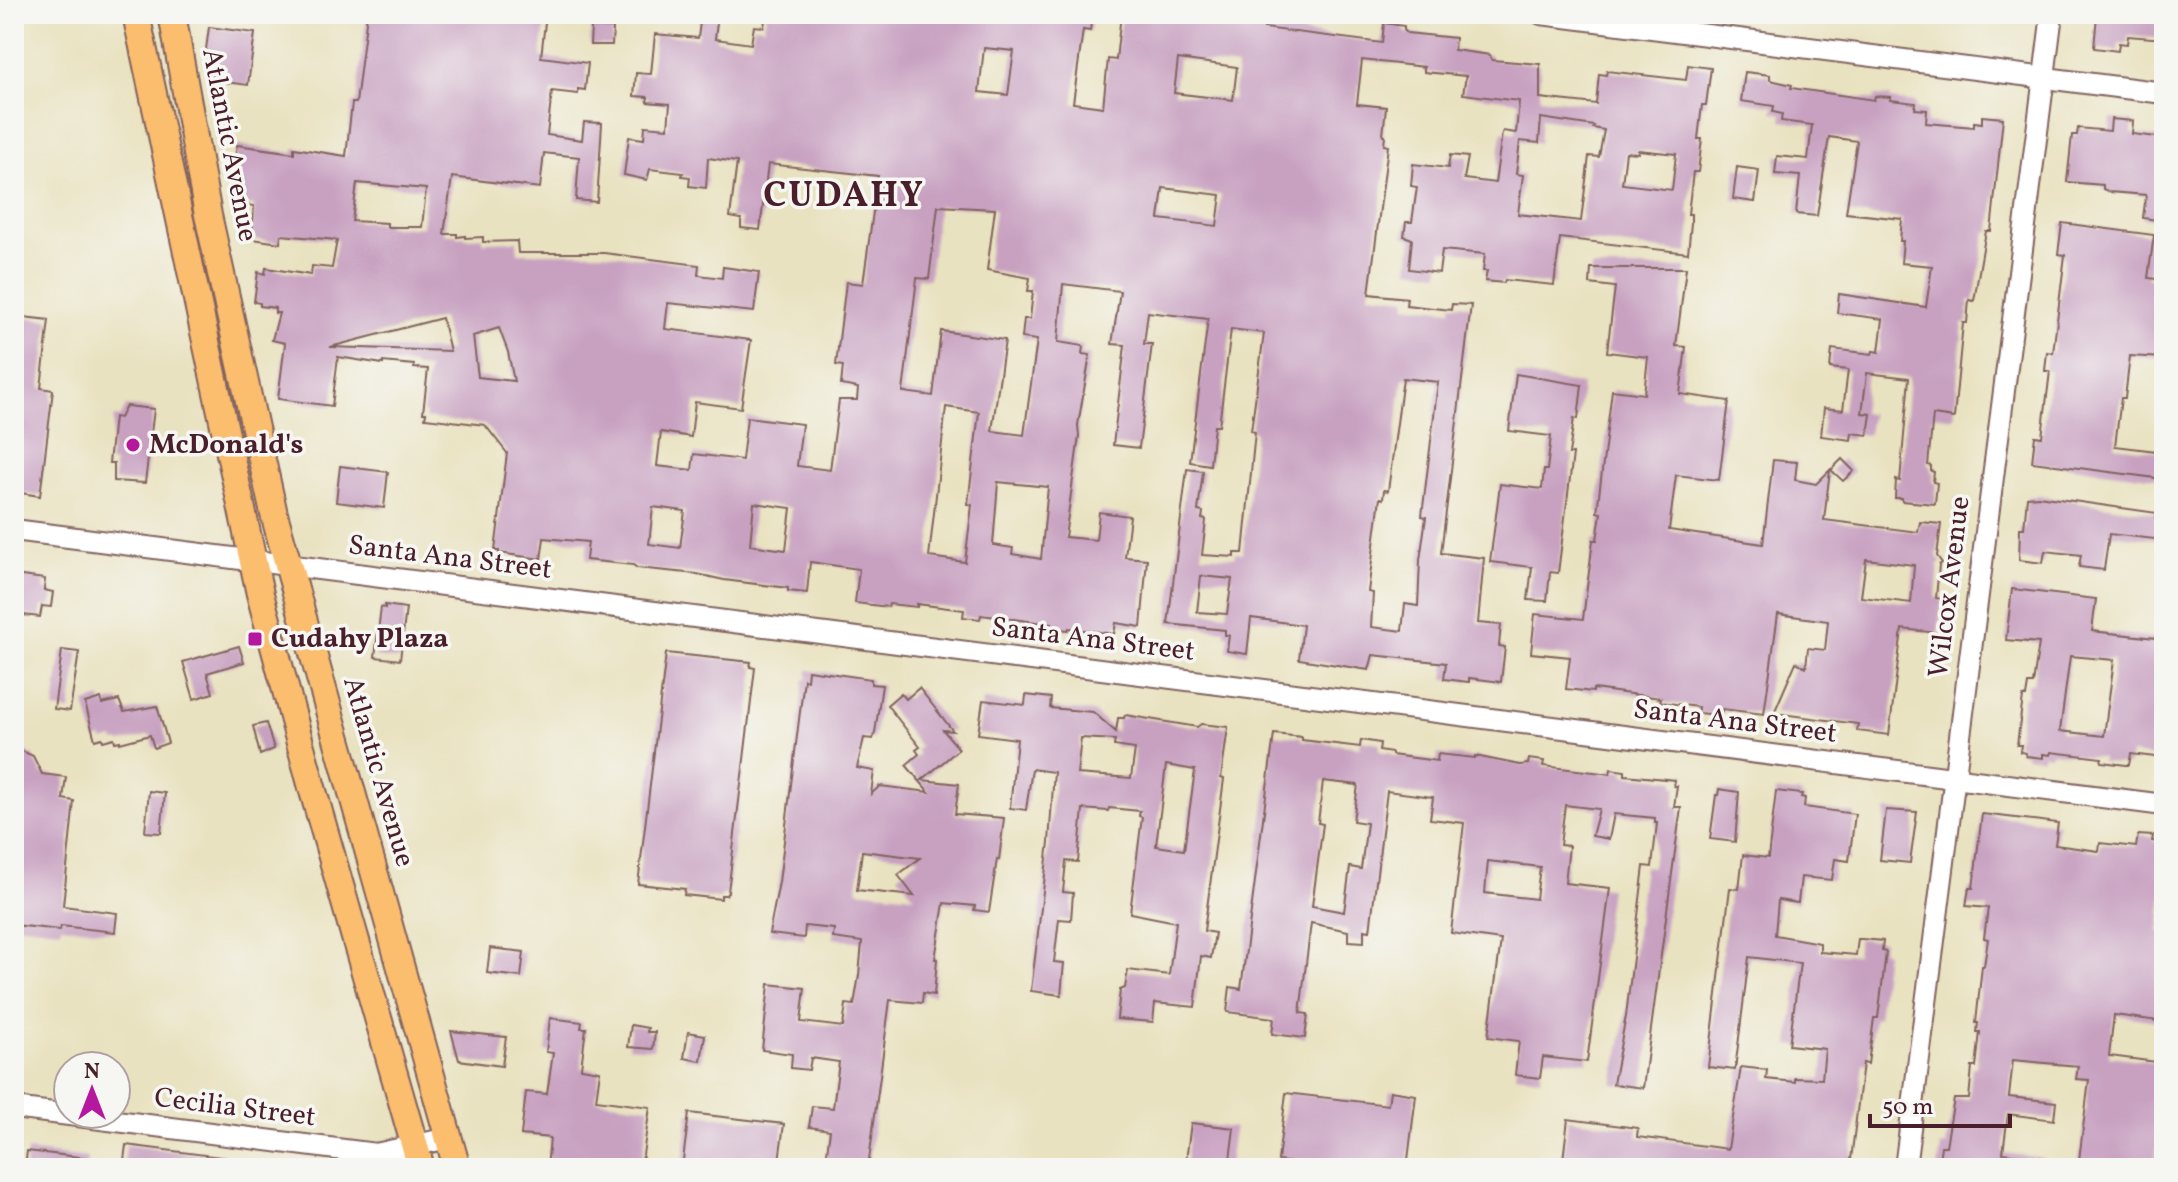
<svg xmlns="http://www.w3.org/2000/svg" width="2178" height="1182" font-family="Vollkorn,serif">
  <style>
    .building { fill: #c8a1c1; fill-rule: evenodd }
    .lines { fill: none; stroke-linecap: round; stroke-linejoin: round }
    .minor-casing { stroke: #82635f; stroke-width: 24 }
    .major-casing { stroke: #82635f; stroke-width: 30 }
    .minor { stroke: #fff; stroke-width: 20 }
    .major { stroke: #fbbd6e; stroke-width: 26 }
    .poi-dot { fill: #b5179e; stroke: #f6f6f2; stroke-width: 3 }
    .labels { text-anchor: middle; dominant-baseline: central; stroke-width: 7; stroke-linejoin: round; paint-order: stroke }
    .street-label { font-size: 28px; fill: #4a1f2b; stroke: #f6f6f2 }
    .poi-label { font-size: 28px; font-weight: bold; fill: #4a1f2b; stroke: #f6f6f2; text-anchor: start }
    .district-label { font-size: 36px; font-weight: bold; letter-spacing: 2px; fill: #4a1f2b; stroke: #f6f6f2 }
  </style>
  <rect width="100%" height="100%" fill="#f6f6f2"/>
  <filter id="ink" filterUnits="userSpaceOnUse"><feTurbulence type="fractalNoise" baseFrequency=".0125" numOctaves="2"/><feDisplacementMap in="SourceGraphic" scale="16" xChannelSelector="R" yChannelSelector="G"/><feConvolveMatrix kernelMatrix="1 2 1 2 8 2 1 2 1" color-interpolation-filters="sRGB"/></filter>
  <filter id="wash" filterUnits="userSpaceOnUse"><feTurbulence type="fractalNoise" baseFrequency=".006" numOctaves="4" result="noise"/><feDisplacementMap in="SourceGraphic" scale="32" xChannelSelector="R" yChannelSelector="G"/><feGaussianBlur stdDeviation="1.8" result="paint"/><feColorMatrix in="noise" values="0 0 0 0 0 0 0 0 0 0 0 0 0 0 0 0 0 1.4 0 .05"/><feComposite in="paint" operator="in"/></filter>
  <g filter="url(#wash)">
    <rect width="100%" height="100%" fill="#e9e2c0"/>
    <g id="blocks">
      <!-- building -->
      <g class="building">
        <path d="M367,14H546L541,57L588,63L585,90L578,89V94L552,91L547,135L582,140L584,122L602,123L597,202L576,200L579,157L544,153L540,188L452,177L444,234H457V237L465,236V238L483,237V242L517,241L518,253H604L699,265L698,275L722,278L723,267L759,272L754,312L668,303L665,329L751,340L741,408L695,402L691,437L661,432L657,466L692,470L694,454L742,460L747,417L802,424L797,466L830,470L839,400H857L858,388L841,385L843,366L836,365L846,282L863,284L878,176L768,164L760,230L741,228V219L730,217L737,162L708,158L706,188L689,186L690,177L682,176L683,173L650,169L647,180L624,175L629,137L644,139L645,126L668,128L670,104L647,102L648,97L634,96L636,73L651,74L655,34L698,38L701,14H718L715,39L751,44L754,26L764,27L766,14H1092L1090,31L1083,30L1073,103L1103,107L1108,59L1116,60L1121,14H1237L1265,21L1264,28L1382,43L1384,23L1404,26V30L1407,33L1455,38L1454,50L1490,55L1492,60L1540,64V98L1596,104L1599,74L1606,75L1607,71L1686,80L1688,65L1711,68L1706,105H1702L1698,139H1702L1698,172H1693L1688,214H1691V223L1688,253L1560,238L1554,285L1505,280L1504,283L1485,281L1487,271H1483L1485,254L1442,250L1439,273L1409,269L1412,239L1404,236L1406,222H1412L1417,187L1411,186L1413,164L1448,168L1450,155L1468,157L1464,179L1495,183L1502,133L1503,131L1516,133L1519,101L1463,94L1466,76L1424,72V67L1362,60L1357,104L1386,107L1383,135L1385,136L1384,145L1388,146L1369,294L1407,298L1406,305L1451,310L1452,304L1471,305L1441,553L1484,558L1478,623L1501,625L1499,646L1505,647L1501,682L1469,678V682L1444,679L1446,663L1373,655L1369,670L1299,659L1303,625L1251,618L1247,654L1227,651L1229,635H1225V630L1168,624L1187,469L1203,471L1198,511L1203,512L1202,519L1206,520L1202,555L1235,557V553H1243L1255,432L1251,431L1264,333L1231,329L1219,426H1214L1210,465L1190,462L1208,319L1148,312L1144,344H1152L1139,448L1113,445L1125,345L1112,344L1120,291L1063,284L1058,342L1083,346L1082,354L1090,355L1078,425L1079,436L1065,537L1096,540L1099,512L1130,516L1125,557L1147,559L1141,627L1116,623L1114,634L1069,628L1068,630L1051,628L1052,624L981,615L980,619L963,617L964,610L917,604V607L889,604L888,607L855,603L859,569L810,562L807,593L788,591V588L724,580L697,574L637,568L633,565L586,560L588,542L544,538L541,559L499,553V551H495L507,453L485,425L425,418L426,413H423L428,369L414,368V365L383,362V364L338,357L332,406L278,399L285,343L272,340L279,313H275V308L260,306V303L254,302L258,272L265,274L266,268L311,275L312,266L332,268L337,240L281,235L280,243L252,239L254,206L241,204L237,184L231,183L237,145L294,153V148L346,156L352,103H356ZM984,48L1014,51L1008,95L979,92ZM1178,59L1237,67L1233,100L1174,93ZM1541,118L1594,126L1593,128L1604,130L1599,157L1589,156L1581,221L1518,214L1523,175L1516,174L1520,141L1539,143ZM1638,150L1676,154L1672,190L1622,184L1626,152L1638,153ZM357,183L426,189L422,227H387V223L352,221ZM1163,188L1221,195L1217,226L1159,219ZM938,206L995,209L987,270L1030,278L1028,291H1033L1030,319H1024L1022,338L1037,340L1024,435L992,431L1005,340L941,331L933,396L903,392L917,278L929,279ZM442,318L450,351L330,347ZM499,328L508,352L514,381L478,377L473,336ZM1403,378L1438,382L1422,516L1426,517L1420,560L1418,606L1405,604L1402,631L1371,627L1373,593L1368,592L1380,498L1383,499L1384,490L1388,491ZM946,407L979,412L968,504L972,505L965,562L929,557ZM998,482L1048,487L1041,559L1012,554L1013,548L993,545ZM754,503L791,508L786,550L750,545ZM653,507L685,511L680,548L649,544ZM1201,576L1232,579L1227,614L1197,612Z"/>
        <polygon points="2129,14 2164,14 2164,39 2128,36 2127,44 2119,43 2118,51 2094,48 2097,15 2128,18"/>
        <polygon points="209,27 255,33 248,85 210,80 213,58 205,57"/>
        <polygon points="591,27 613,28 612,45 590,45"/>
        <polygon points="1745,72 1770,75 1770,80 1792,85 1791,88 1874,100 1875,96 1891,97 1890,100 1916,103 1915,109 1927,110 1926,123 1974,127 1974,122 1982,123 1982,116 2003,118 1991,231 1986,231 1974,301 1969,300 1967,323 1963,323 1954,418 1933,415 1928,465 1931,466 1931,471 1934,472 1933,482 1937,483 1935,504 1902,501 1902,498 1895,498 1896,480 1900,481 1909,378 1867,373 1862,413 1871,414 1868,435 1852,433 1851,440 1821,436 1824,408 1843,410 1848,370 1830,368 1832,349 1872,354 1873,351 1879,352 1883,319 1837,313 1839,294 1926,307 1932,266 1901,263 1903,241 1900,241 1902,219 1846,213 1857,141 1829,137 1817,216 1796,214 1800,176 1775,174 1777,156 1808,159 1812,125 1781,121 1782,114 1773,112 1774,106 1741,101"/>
        <polygon points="2111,119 2133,121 2132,134 2164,138 2164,221 2143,218 2146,195 2110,192 2103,189 2103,185 2067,182 2072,135 2077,135 2078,128 2110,131"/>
        <polygon points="1737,167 1759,170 1755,202 1733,199"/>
        <polygon points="2062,223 2154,235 2148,278 2164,280 2164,358 2130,356 2125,398 2121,398 2115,446 2164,452 2164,479 2032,462 2035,436 2042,437 2050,371 2045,371 2047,352 2053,353 2065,255 2058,254"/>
        <path d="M1591,268H1686L1676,346L1686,347L1680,394L1729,401L1719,480L1676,475L1669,530L1763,544L1773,460L1797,462L1795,480L1816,484L1830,470L1824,520L1918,532L1920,522L1941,524L1937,556L1942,563L1939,565L1936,598L1942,599L1938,633L1902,629L1889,735L1857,731L1858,724L1774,713L1796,662L1806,667L1808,648L1825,650L1828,621L1778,614L1764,714L1722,709L1721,715L1697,713L1698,707L1660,702L1661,698L1593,689V692L1566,689L1570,657L1531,653L1535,614L1583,619L1593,540H1597L1601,513L1597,512L1612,390L1644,394L1648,357L1607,352L1615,287L1590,284ZM1866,559L1914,565L1911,603L1861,597Z"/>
        <polygon points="14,316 49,320 41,388 53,390 40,496 14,492"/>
        <polygon points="1516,374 1582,385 1578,419 1574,418 1569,454 1573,454 1558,573 1550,572 1547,601 1528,600 1532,567 1490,562 1500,484 1542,489 1544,470 1547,470 1551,436 1509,431"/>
        <polygon points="126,406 154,409 145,483 114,481 114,463 109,463 114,417 120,418"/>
        <polygon points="1842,459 1854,471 1843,481 1831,470"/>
        <polygon points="340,466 388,472 384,508 336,502"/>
        <polygon points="2038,496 2157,513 2156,521 2164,521 2164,540 2109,534 2104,570 2079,567 2081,555 2045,551 2043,563 2019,560 2020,528 2024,528 2027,497"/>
        <polygon points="14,575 45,579 44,590 53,592 51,607 42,606 40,617 14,614"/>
        <path d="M2012,589L2096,599L2092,631L2164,639V758L2131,754L2129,765H2126L2101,762L2102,758L2051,752L2050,755L2043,754V758L2026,756V753L2020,752L2021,745H2017L2023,697H2026L2028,684H2033L2039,643L2006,640ZM2070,656L2114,660L2104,736L2060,731Z"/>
        <polygon points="385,605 406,608 400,660 375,657 381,607 385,608"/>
        <polygon points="239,646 244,662 207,673 213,693 194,699 183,662"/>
        <polygon points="62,650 79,652 70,711 54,709"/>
        <polygon points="666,653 751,662 750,667 755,668 728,892 726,895 721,895 721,899 684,895 685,889 638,884"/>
        <path d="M808,670L871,679V684L882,685L875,733L873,739L864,738L857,768L874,771L871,794L880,786L929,792L906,765L919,754L916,750L920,747L887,705L901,693L906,699L919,688L953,731L943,730L959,749L922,780L959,784L955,814L1004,818L999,860L997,859L989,912L974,910L975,906L944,903L935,959H937L934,995L923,993L922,1003L890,1000L868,1168H825L830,1130L809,1127L812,1106L833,1108L839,1062L811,1058L809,1070L791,1068L792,1054L762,1050L769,984L805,988L801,1022L843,1027L846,1004L854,1005L859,975L862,942L833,938L834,929L805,926L804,938L769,934L779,882L804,679L807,680ZM862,851L920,858L898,875L914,896L857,890Z"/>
        <path d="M1026,695L1051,698L1050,708L1093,712L1116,732L1118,718H1124L1125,715L1197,727L1201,724L1228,727L1221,778L1224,779L1204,931L1215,933L1211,958L1201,956L1195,1007L1155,1003L1153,1022L1117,1019L1120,990L1125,988L1128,970L1169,975L1176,922L1130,913L1142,817L1139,816L1140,811L1109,808L1108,811L1083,809L1078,862L1066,861L1063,892L1073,893L1071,920L1059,919L1054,962L1064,963L1061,995L1031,991L1049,842L1054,772L1032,769L1026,810L1010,808L1017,739L978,734L983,700L1025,705ZM1081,738L1115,740L1114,746L1135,749L1131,778L1077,774ZM1166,765L1195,770L1184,850L1156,846Z"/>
        <polygon points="101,698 102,704 119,700 124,712 157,706 168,743 154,748 150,735 120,743 120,741 115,742 114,738 103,741 102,738 95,740 85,703"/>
        <polygon points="266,723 274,749 260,755 253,726"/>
        <path d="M1274,734L1302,737V740L1360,747L1361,740L1380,743L1379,751L1392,753V755L1437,761L1438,754L1475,758V756L1520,765L1528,764L1529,759L1544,761L1543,766L1610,774L1611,769L1625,771V775L1675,780L1674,786H1677L1674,807H1681L1643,1088L1613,1084L1626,1016L1644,866L1652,867L1657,823H1655V818L1614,814L1609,839L1592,836L1599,809L1565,805L1560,845L1569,846L1565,883L1610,888L1587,1062L1543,1057L1540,1078L1515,1075L1519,1041L1488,1037L1501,940L1451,933L1464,823L1430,819L1433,797L1387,791L1370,931L1364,930V942L1348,941V931L1311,923L1300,1013L1308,1014L1305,1038L1272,1034L1274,1018L1227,1012L1230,987L1241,989ZM1323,781L1358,785L1353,821L1367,823L1361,869L1350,867L1344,912L1312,906L1323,824L1318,823ZM1488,861L1540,867L1536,899L1485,893Z"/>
        <polygon points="14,747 33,756 42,774 66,777 63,799 74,801 63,906 117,913 115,932 61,926 60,930 14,925"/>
        <polygon points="1719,789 1739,792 1735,842 1710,839 1716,795 1718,795"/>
        <polygon points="149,791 165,793 161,833 145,832"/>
        <polygon points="1776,791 1802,794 1801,797 1805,798 1804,807 1855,814 1849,861 1835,859 1832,880 1801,877 1798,903 1778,900 1775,935 1820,943 1820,952 1856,955 1858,939 1862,939 1883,941 1882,951 1886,952 1878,1018 1874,1018 1868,1064 1863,1063 1850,1168 1562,1168 1568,1119 1638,1128 1637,1137 1728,1149 1741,1067 1767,1070 1766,1079 1795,1082 1795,1078 1822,1079 1825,1049 1789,1045 1800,963 1749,957 1735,1070 1708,1067 1730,888 1739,889 1743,855 1768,858"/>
        <polygon points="1886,810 1917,812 1910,863 1880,860"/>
        <polygon points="1982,814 2058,823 2055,845 2099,851 2100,843 2136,847 2138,835 2153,836 2152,841 2164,842 2164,888 2159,932 2164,933 2164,1016 2159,1015 2158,1021 2114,1015 2109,1056 2164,1063 2164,1092 2154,1168 2078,1168 2089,1080 2076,1079 2078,1066 2013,1060 2009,1097 2056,1102 2054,1120 2008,1114 2003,1153 2043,1158 2043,1168 1938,1168 1941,1146 1946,1146 1954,1099 1969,1099 1972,1067 1976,1067 1980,1032 1977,1032 1978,1023 1976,1023 1982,966 1984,966 1988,939 1984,938 1988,908 1966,906 1969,888 1973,888"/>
        <polygon points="490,948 524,952 521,977 487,973"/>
        <polygon points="550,1018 582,1022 581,1028 586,1028 581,1068 600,1071 596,1100 650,1107 641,1168 547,1168 550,1138 521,1135 526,1092 547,1094 553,1053 546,1052"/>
        <polygon points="631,1025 648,1028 647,1032 655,1032 653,1049 628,1047"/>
        <polygon points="451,1031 506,1037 502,1066 459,1060"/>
        <polygon points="688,1032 705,1035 701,1061 684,1058"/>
        <polygon points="1390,1091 1416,1095 1407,1168 1335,1168 1278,1161 1286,1093 1388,1105"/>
        <polygon points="689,1113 784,1124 778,1168 682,1168"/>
        <polygon points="1191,1123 1234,1128 1229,1168 1185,1168"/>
        <polygon points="126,1145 237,1159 236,1168 123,1168"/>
        <polygon points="27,1151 87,1158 86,1168 25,1168"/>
      </g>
    </g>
  </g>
  <g filter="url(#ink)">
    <use href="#blocks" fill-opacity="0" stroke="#82635f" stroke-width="2"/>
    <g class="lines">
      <defs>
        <g id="minor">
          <polyline points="1541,14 2164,93"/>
          <polyline points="14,530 2164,805"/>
          <polyline points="14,1108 376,1154 448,1138"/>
          <polyline points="1905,1168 2052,14"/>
        </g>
        <g id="major">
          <polyline points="136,14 260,594 311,784 421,1168"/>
          <polyline points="172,14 208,215 274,514 457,1168"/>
        </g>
      </defs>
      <!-- minor casing -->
      <use href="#minor" class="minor-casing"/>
      <!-- major casing -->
      <use href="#major" class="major-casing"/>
      <!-- minor -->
      <use href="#minor" class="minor"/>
      <!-- major -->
      <use href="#major" class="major"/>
    </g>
  </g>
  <!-- markers -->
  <g class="poi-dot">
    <circle cx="133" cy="445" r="8"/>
    <rect x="247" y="631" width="16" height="16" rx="4"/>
  </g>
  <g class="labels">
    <!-- street labels -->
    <g class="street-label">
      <text transform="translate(229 145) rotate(79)">Atlantic Avenue</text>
      <text transform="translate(450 558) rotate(7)">Santa Ana Street</text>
      <text transform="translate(1950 587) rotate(-83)">Wilcox Avenue</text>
      <text transform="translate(1093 640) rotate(7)">Santa Ana Street</text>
      <text transform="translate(1735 722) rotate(7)">Santa Ana Street</text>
      <text transform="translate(378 772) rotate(74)">Atlantic Avenue</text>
      <text transform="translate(235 1108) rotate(7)">Cecilia Street</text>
    </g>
    <!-- poi labels -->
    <g class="poi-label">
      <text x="149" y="445">McDonald's</text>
      <text x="271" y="639">Cudahy Plaza</text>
    </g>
    <!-- district labels -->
    <g class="district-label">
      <text x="844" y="197">CUDAHY</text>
    </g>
  </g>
  <!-- margin -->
  <rect width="2178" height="1182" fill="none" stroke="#f6f6f2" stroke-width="48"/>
  <!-- north arrow -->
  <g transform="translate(92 1090)"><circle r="38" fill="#f6f6f2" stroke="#b1a0a2" stroke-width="2"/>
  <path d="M0-6L14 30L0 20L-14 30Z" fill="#b5179e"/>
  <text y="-12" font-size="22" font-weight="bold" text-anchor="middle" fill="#4a1f2b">N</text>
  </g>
  <!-- scale -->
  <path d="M1870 1114v12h140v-12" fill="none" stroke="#4a1f2b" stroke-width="4"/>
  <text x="1882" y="1114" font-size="24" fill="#4a1f2b" stroke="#f6f6f2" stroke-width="6" paint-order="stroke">50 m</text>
</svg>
